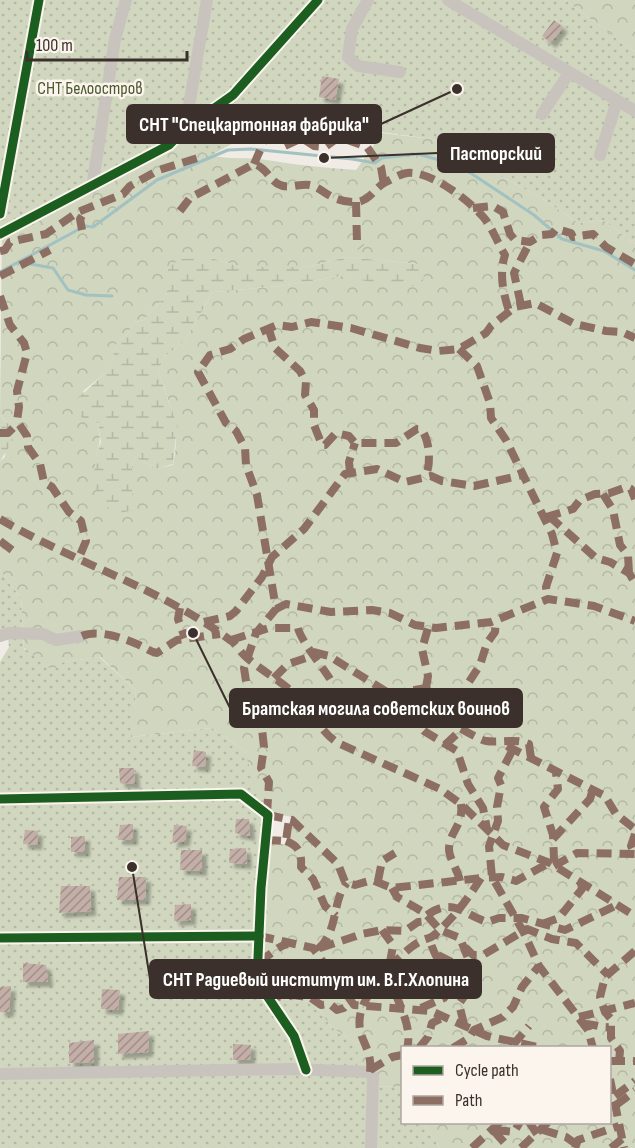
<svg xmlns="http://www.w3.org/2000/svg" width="635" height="1148" font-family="'Sofia Sans Condensed',sans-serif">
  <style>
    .grass { fill: url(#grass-dots) }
    .forest { fill: url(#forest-crowns); fill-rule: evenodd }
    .wetland { fill: url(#wetland-marsh) }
    .pitch { fill: #d1d6bf }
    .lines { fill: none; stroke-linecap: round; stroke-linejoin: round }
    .stream { stroke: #a1c2c1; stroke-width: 3 }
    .building { fill: url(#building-hatch); filter: url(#shadow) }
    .street { stroke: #c9c3be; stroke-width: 12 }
    .quiet { stroke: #8d6e63; stroke-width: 8; stroke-dasharray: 15 8; stroke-linecap: butt }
    .cycleway-casing { stroke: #fbf5ee; stroke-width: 13 }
    .cycleway { stroke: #1b5e20; stroke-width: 9 }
    .labels { text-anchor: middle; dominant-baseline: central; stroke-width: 5; stroke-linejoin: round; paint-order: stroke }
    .park-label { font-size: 18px; fill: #4a5a2e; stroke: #fbf5ee }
    .leader { fill: none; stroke: #3b302b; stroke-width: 2 }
    .callout-dot { fill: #3b302b; stroke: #fbf5ee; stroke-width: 2 }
    .callout { fill: #3b302b; stroke: #3b302b; stroke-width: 2 }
    .callout-label { font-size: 20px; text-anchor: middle; font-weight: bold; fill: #fff }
  </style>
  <defs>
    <pattern id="grass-dots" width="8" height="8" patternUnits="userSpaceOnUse" patternTransform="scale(1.5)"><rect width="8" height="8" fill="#d1d6bf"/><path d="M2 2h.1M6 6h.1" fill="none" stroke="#b4b8a4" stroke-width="1.8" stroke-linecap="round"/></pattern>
    <pattern id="forest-crowns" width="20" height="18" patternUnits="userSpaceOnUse" patternTransform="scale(1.5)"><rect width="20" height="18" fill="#d1d6bf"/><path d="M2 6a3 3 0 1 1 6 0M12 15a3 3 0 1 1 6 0" fill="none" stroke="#b4b8a4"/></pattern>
    <pattern id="wetland-marsh" width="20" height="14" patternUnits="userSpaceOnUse" patternTransform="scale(1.5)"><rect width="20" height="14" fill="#d1d6bf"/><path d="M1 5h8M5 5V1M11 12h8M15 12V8" fill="none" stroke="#b4b8a4"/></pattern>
    <pattern id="building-hatch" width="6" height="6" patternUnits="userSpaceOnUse" patternTransform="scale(1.5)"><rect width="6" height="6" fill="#c3afa7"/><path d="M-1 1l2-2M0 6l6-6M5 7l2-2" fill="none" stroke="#a08f88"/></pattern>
    <filter id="shadow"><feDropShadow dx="5" dy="5" stdDeviation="1.5" flood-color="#0004"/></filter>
  </defs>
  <rect width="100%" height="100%" fill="#f0ebe5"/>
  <!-- grass -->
  <g class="grass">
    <polygon points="0,0 565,0 635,52 635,244 603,220 578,223 543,199 432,139 345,127 257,130 210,156 199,153 179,138 0,234"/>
    <polygon points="0,570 21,598 24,649 64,662 99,657 136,690 132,737 212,728 245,751 268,813 272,997 310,1002 317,1006 331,1027 358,1044 373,1086 399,1087 402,1092 402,1122 423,1123 440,1148 0,1148 0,662 9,647 8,638 0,642"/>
  </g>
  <!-- forest -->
  <g class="forest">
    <polygon points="565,0 635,0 635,52"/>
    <path d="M382,133L432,139L543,199L578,223L603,220L635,244V1148H440L423,1123L610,1122V1048H402V1092L399,1087L373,1086V1079L357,1071L358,1044L331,1027L317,1006L310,1002L272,997L261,990L267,844H288L291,817L261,810L245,751L212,728L131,737L136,690L100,657L64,662L52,670L24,648L21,598L0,570V461L5,457L8,423L0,415L2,233L179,138C216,165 227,155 267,160C297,165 326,168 356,170ZM347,257L418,264L364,279L342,276L280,286L213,292L184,342L165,356L158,371C171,408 181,425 173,465L156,469L135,457L132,466V510L96,456C106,431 94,414 83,391L103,375L111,364L117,343L128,333L133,323L144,320L168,293V268L211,258L240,267H307Z"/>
  </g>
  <!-- wetland -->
  <g class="wetland">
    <polygon points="347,257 418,264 426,268 422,284 399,288 342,276 280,286 213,292 184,342 165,356 158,371 177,425 173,464 156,469 135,457 132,466 132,510 121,513 100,504 93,482 96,456 101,442 98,423 82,418 73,403 103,375 111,363 117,343 128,333 133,323 144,320 168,293 168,268 180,259 211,258 240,267 307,267"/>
    <polygon points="0,415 13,429 11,444 0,461"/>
  </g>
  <!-- pitch -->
  <polygon class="pitch" points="307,939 325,959 315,968 295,949"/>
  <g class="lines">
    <!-- stream -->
    <g class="stream">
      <polyline points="19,262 53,268 68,290 86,295 112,296"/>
      <polyline points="0,272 85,226 93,227 157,180 228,150 251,149 352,159 375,163 382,158 418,154 460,166 534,215 562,239 604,251 635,270"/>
    </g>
  </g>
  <!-- building -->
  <g class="building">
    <polygon points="554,20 563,27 551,43 542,36"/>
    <polygon points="322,76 339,79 335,100 319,97"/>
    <polygon points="194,750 206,752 205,767 192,766"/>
    <polygon points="119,768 134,768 135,784 120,783"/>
    <polygon points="236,819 249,819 250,836 235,833"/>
    <polygon points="133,824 133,840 118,840 120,825"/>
    <polygon points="174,825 187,826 185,841 172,843"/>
    <polygon points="25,830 38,831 37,845 23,844"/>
    <polygon points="85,836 85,852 71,852 71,837"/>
    <polygon points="246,848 247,864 229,863 230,849"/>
    <polygon points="181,850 202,850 202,871 180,870"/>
    <polygon points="119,877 146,877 145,900 117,900"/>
    <polygon points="61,886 90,886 91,911 59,913"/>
    <polygon points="191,904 191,920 174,921 175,905"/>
    <polygon points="23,963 46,965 48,982 23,982"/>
    <polygon points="11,986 9,1012 0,1012 0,987"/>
    <polygon points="102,989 120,990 118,1010 101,1009"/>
    <polygon points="149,1031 148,1052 118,1054 118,1034"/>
    <polygon points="94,1040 94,1062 69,1063 69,1043"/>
    <polygon points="233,1044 251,1045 250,1060 233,1060"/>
  </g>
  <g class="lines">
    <!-- street -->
    <g class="street">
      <polyline points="368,0 352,29 348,57 358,66 400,72"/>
      <polyline points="448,0 635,111"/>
      <polyline points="542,114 569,73"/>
      <polyline points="185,129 207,0"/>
      <polyline points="600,155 617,101"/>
      <polyline points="92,188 115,39 126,0"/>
      <polyline points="0,214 39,0"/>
      <polyline points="0,234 169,145 185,129 233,95 318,0"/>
      <polyline points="0,636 9,633 43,634 56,640 82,636"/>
      <polyline points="0,799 241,794 268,815 261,888 257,981 294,1036 306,1070"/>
      <polyline points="0,938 259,936"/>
      <polyline points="0,1074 291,1069 370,1072 373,1077 371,1148"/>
    </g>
    <!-- quiet -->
    <g class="quiet">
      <polyline points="285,146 302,138 314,146 325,147 339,137 367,147 381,167 383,179 392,178"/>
      <polyline points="254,164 269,130"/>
      <polyline points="356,202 357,242 361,247"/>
      <polyline points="473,208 493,206 503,212 510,234 515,240 530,242 541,235 552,234 556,229 571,233 573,237 593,234 606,247 635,264"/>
      <path d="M180,211L190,198L254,164C267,168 268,178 278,184C288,190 300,183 310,185C326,190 328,200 352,202C371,203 372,189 386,182C392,179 400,174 407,173C431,170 475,204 488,223C494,233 499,245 505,255C499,273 503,293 509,311"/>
      <polyline points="82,230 80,219 87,208"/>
      <polyline points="0,251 5,250 10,242 46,234 78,212 123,194 130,186 159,170 204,156"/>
      <polyline points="0,276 50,250"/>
      <polyline points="0,296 10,325 24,343 27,353 17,391 19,407 17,421 27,436 28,447 40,464 44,482 52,487 69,512 81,521 86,541 78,560"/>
      <polyline points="521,305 514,273 530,242"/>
      <path d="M268,327L275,348L300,371L306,382L305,395L314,410V425L322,445H325L336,433L349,436L355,443H396L417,429H421C430,439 432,468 424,478"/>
      <polyline points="459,349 477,366 490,403 491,418 506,440 552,534 557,553 546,587 548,599"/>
      <polyline points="0,433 8,433 18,423"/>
      <polyline points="350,472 349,462 355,443"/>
      <polyline points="603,494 613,510 620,545 628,555 629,573"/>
      <polyline points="549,516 596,558 610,562 629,573 635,583"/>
      <polyline points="546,517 573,509 580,500 595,494 610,493 627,487 631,489 635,499"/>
      <path d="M0,519C75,563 160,588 230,640C236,644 240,652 246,657C262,671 281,681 297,696C313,711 319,731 338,743L440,789L461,804L503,845L550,863L635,916"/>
      <polyline points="0,541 16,553"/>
      <polyline points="180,608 178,619 185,638"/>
      <polyline points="276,609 286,604 331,612 372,610 390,613 415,625 436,628 491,622 548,599 594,606 635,621"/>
      <polyline points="204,622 230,616 236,611 262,577 272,557 304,529 345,474 377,469 405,482 431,476 442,481 474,486 523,475"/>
      <path d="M82,636C98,629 124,638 139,645C146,648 150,652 157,653L177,640L220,634"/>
      <path d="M231,640L269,628H298C301,641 322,666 330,679"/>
      <polyline points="313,652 329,656 387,692 424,731 457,751 468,784 483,808 487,829"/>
      <polyline points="274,678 288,664 315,655"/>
      <polyline points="426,688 428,676 422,649 428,628"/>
      <path d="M392,697L398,693L426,688C433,696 431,706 437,713C440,717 481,741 486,741C500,743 516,738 529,744L531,758"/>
      <polyline points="458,725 459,710 469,692 469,682 480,665 487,643 495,632 496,620"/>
      <polyline points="445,745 462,729"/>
      <polyline points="507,746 605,796 616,814 635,829"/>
      <polyline points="512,751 498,778 501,785 497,807 498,821 489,846 492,877 524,933 539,966 588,1030 593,1048"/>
      <polyline points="267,814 269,782 261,768 264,747 262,729 248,694 244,668 256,633 276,609 257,495 246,465 245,448 236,431 226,423 198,372 210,355 230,349 244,339 277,325 292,327 311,322 351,328 420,348 438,351 459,349 486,333 491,326 515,307 535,303 575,324 606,331 622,332 635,338"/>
      <polyline points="268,815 292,820 338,864 345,882 355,885 372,880 392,888 481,878"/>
      <polyline points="635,834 631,846 635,854"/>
      <polyline points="553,839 590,799 593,789"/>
      <polyline points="266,840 286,841 289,819"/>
      <path d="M286,841C299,846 302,853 301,867L313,879L325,906L336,916"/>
      <polyline points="554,866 577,853 635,854"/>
      <polyline points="378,881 382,861 395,853"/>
      <path d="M460,881C458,871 449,858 449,849C449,832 464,825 461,804"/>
      <path d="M392,888L397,897L425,913L440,930L460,938L473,971L470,988C450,981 438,964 431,944L436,933"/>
      <path d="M427,915C453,897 463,914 487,922L499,918H522L565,930L619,904"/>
      <polyline points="542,924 559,918 582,889 581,883"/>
      <path d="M382,930L393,945C392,954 388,966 390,974C393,997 414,1024 407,1048"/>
      <polyline points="259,936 313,948 354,1005 431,1011 487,1036 542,1048"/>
      <polyline points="465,947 473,955 483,955 527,929 552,939 576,943 608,975"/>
      <polyline points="320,948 362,934 382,930 405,931 418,922 432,921"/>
      <path d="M318,949C339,931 332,899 347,883"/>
      <polyline points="438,955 454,963 463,985"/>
      <path d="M258,960C271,957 276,946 288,944"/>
      <polyline points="266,995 284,997 294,995 311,998 321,1005 330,1004 337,1010 344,1008 350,1002"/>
      <polyline points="421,1008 444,998 456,983"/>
      <polyline points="579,1017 635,1003"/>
      <polyline points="464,1024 459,1004 470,988"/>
      <path d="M583,1024C593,1023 600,1028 609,1027"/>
      <polyline points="513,1045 529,1026"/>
      <polyline points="419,1048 428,1037 432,1023 446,1016"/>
      <polyline points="453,1048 469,1038 474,1030 503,1017 513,1007 522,987 539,966"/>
      <polyline points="610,1061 635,1061"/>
      <polyline points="619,1061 620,1051 611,1038 611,1019 605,1012 600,997 605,977 635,951"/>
      <polyline points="370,1070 392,1057 402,1055"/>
      <path d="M370,1072C373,1044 354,1040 361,1011C366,991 403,949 421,941C426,938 429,939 433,936C453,919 467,900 481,878L502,877L516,881L554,860L553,835L544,807L558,789L556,773"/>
      <polyline points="610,1079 624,1148"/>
      <polyline points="615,1096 635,1081"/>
      <polyline points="616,1105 635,1091"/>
      <polyline points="529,1122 537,1134"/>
      <polyline points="495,1130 514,1132 520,1122"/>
      <polyline points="543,1130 566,1137 576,1144"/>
      <polyline points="494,1131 509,1148"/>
      <polyline points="472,1148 500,1122"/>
      <polyline points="521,1148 548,1122"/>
      <polyline points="575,1148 578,1140 619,1126"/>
      <polyline points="611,1148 622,1139"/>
    </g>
    <defs>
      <g id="cycleway">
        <polyline points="0,214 39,0"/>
        <polyline points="0,234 169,145 185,129 233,95 318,0"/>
        <polyline points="0,799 241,794 268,815 261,888 257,981 294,1036 306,1070"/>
        <polyline points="0,938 259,936"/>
      </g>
    </defs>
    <!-- cycleway casing -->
    <use href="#cycleway" class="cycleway-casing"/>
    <!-- cycleway -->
    <use href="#cycleway" class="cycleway"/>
  </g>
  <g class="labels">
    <!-- park labels -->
    <g class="park-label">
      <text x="90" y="88">СНТ Белоостров</text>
    </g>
  </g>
  <!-- callouts -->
  <path class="leader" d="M457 89L381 124M324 158L438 153M193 633L230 708M132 867L150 979"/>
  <g class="callout-dot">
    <circle cx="457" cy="89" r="6"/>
    <circle cx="324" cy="158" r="6"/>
    <circle cx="193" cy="633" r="6"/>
    <circle cx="132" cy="867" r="6"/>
  </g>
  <g class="callout">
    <rect x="127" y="105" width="254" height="38" rx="6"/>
    <rect x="438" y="134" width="116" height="38" rx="6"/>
    <rect x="230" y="689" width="292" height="38" rx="6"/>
    <rect x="150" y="960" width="331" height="38" rx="6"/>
  </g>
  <g class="callout-label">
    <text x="254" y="131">СНТ "Спецкартонная фабрика"</text>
    <text x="496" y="160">Пасторский</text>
    <text x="376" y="715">Братская могила советских воинов</text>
    <text x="316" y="986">СНТ Радиевый институт им. В.Г.Хлопина</text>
  </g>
  <!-- legend -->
  <rect x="401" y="1046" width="210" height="78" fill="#fbf5ee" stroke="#aea6a0" stroke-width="1.5"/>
  <rect x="413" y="1066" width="30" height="9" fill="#1b5e20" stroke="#aea6a0" stroke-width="1.5"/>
  <text x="455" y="1076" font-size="18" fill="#3b302b">Cycle path</text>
  <rect x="413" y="1096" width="30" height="9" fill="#8d6e63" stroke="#aea6a0" stroke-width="1.5"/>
  <text x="455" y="1106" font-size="18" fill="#3b302b">Path</text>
  <!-- scale -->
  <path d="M27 51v9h160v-9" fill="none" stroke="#3b302b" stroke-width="3"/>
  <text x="36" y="51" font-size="18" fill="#3b302b" stroke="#fbf5ee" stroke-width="4.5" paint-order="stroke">100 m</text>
</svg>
